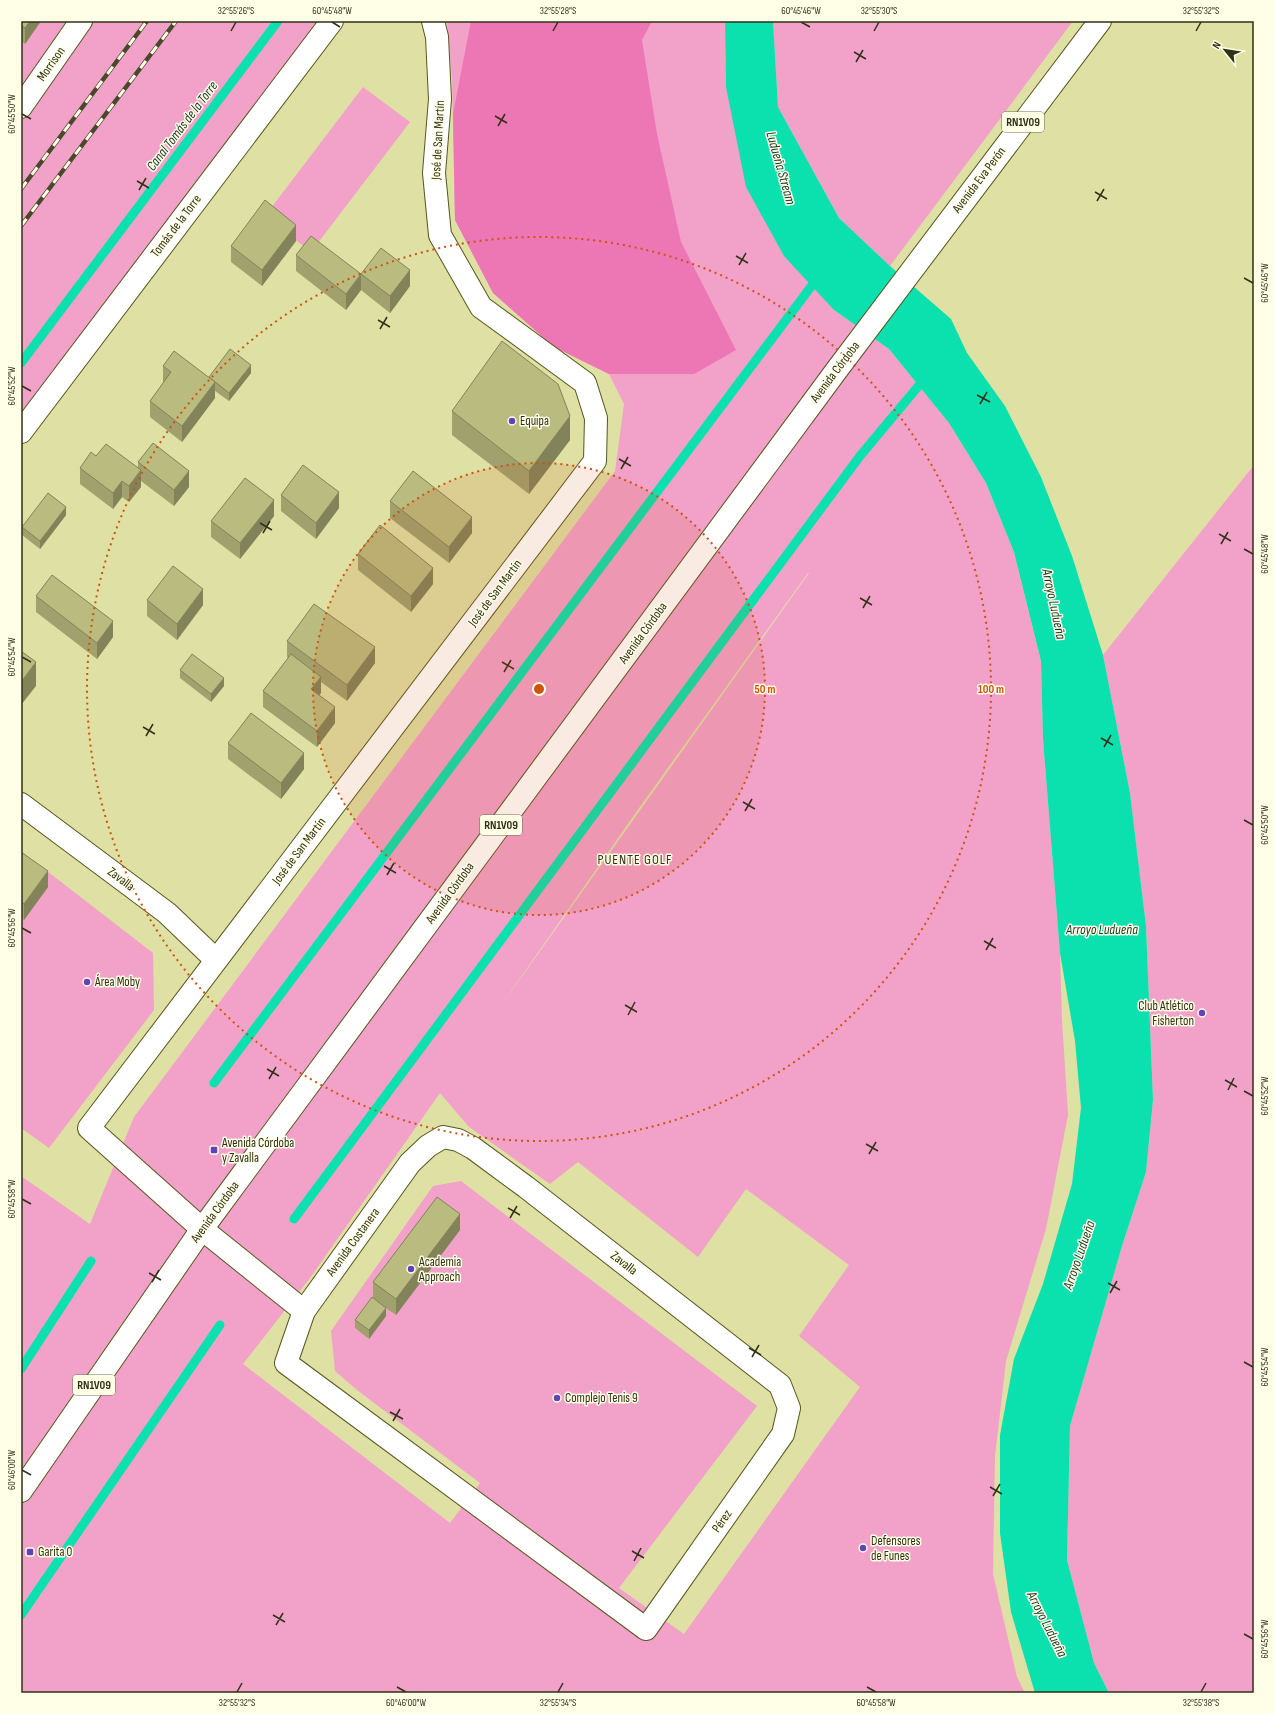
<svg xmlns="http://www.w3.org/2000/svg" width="1275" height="1714" font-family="'Sofia Sans Condensed',sans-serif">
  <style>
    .green { fill: #f2a1c9; fill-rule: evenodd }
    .forest { fill: #ed76b5 }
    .water { fill: #0ae1ae }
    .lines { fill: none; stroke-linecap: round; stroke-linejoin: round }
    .stream { stroke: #0ae1ae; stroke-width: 9 }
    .minor-casing { stroke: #57571d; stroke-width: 24 }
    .major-casing { stroke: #57571d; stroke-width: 24 }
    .minor { stroke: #fff; stroke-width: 22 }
    .major { stroke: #fff; stroke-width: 22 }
    .rail-casing { stroke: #48482a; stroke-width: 4.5 }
    .rail { stroke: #feffe6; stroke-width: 3; stroke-dasharray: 9; stroke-linecap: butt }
    .wall { fill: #a0a16d }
    .shaded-wall { fill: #828359 }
    .building { fill: #babb7f; stroke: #828359 }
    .ticks { fill: none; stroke: #313118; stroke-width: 1.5 }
    .ring { fill: none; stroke: #cd530e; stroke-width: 2; stroke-dasharray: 2 4 }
    .poi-dot { fill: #6043bb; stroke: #feffe6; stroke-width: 1.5 }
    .labels { text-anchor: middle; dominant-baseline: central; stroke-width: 3; stroke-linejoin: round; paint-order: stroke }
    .shield { fill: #feffe6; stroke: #6e6f56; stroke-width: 1 }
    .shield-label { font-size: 12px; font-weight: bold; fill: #313118 }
    .street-label { font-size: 13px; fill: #313118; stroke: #feffe6 }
    .poi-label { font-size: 13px; fill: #313118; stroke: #feffe6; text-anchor: start }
    .water-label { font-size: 14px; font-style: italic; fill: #19352b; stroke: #feffe6 }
    .neighbourhood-label { font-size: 14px; letter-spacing: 1px; fill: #313118; stroke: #feffe6 }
    .centre { fill: #cd530e; stroke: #feffe6; stroke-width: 2 }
    .ring-label { font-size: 12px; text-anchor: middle; font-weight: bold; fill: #cd530e; stroke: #feffe6; stroke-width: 3; stroke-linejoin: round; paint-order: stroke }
    .neatline { fill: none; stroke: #313118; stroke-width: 1.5 }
    .ticks-label { font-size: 10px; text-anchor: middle; fill: #313118 }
  </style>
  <rect width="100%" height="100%" fill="#dfe0a3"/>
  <!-- green -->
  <g class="green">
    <polygon points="21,21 332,21 21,432"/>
    <path d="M447,21H725L726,87L834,310L889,349L949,423L986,483L1014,552L1041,661L1043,739L1060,953L1062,1020L1068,1115L1046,1229L1006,1361L995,1456L993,1574L1017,1677L1025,1693H21V1176L90,1224L134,1117L615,471L624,404L609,374L554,347L493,293L455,220L452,80ZM808,573H809L493,1017L639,808ZM440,1093L469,1127L550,1184L578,1162L698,1257L746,1189L849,1265L799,1336L860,1387L684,1634L619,1588L757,1406L461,1181L433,1186L331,1331L335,1371L357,1390L480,1483L450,1523L243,1364L310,1278Z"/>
    <polygon points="773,21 1073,21 890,266 839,218 778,107"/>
    <polygon points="363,87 410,122 311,252 265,216"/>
    <polygon points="1254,465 1254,1693 1109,1693 1094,1663 1067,1560 1070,1426 1122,1246 1146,1172 1153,1100 1146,926 1130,793 1103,655"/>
    <polygon points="21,851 153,953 154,1010 49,1148 21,1128"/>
  </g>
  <!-- forest -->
  <polygon class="forest" points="471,21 652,21 642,40 657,134 681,242 736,350 694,374 609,374 554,347 493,293 455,220 453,114"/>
  <!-- water -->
  <polygon class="water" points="725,21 773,21 778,107 839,218 890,266 951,319 967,353 1005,406 1041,477 1072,556 1103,655 1130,793 1146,926 1153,1100 1146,1172 1122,1246 1070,1426 1067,1560 1094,1663 1109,1693 1035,1693 1011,1612 1000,1533 1000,1435 1014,1359 1043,1284 1072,1184 1081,1108 1075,1041 1060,953 1043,739 1041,661 1014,552 986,483 949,423 889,349 834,310 784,256 746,187 726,87"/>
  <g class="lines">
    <!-- stream -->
    <g class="stream">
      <polyline points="21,363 278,21"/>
      <polyline points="214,1083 819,276"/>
      <polyline points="294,1219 860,456 926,377"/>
      <polyline points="21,1369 91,1261"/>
      <polyline points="21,1615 220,1325"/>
    </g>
    <defs>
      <g id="minor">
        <polyline points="21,107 81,21"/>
        <polyline points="21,432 332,21"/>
        <polyline points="21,804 167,913 216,960"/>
        <polygon points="443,1137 458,1140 473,1148 526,1187 780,1385 789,1408 783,1434 646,1629 286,1363 304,1311 410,1163 428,1146"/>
        <polyline points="304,1311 202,1229 89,1128 595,461 596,418 585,383 481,307 440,235 434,173 440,99 437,37 433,21"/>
      </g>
      <polyline id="major" points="21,1491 202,1229 836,371 1100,21"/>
    </defs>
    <!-- minor casing -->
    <use href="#minor" class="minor-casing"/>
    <!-- major casing -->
    <use href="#major" class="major-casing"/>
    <!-- minor -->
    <use href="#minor" class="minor"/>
    <!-- major -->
    <use href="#major" class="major"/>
    <defs>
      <g id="rail">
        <polyline points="21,189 147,21"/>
        <polyline points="21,226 176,21"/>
      </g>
    </defs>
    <!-- rail casing -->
    <use href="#rail" class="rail-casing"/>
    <!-- rail -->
    <use href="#rail" class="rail"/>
  </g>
  <!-- wall -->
  <g class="wall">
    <polygon points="21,21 41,21 25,44 21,41"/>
    <polygon points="296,241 262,286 231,262 231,246"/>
    <polygon points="296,255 361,290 346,310 296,271"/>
    <polygon points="361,274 410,286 390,313 361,290"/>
    <polygon points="163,366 209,377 251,373 229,401 215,391 215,398 182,442 150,417 150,401 163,383"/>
    <polygon points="452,411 570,440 529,494 452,435"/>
    <polygon points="96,456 138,468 138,462 189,487 174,506 141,481 141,487 129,502 122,497 113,509 80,484 80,468"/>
    <polygon points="281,495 339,508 316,539 281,511"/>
    <polygon points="390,501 472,533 449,563 390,518"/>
    <polygon points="66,515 40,549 22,535 22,527"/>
    <polygon points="274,516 240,559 211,537 211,521"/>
    <polygon points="358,554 433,584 411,612 358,570"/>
    <polygon points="36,596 113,637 97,659 36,612"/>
    <polygon points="147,600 203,605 177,640 147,616"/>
    <polygon points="287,641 375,663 347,701 321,682 321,693 319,695 335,723 317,747 263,707 263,691 288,658 287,657"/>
    <polygon points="180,670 224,686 211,702 180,678"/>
    <polygon points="228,743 304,769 281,799 228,759"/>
    <polygon points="21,852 48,887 24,920 21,918"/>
    <polygon points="460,1230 396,1315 386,1308 386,1316 369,1339 355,1328 355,1320 373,1298 373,1282"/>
  </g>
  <!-- shaded-wall -->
  <g class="shaded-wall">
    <polygon points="30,21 41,21 25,44 25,28"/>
    <polygon points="296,225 296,241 262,286 262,270"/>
    <polygon points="410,270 410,286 390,313 390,296"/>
    <polygon points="361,274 361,290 346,310 346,294"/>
    <polygon points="251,365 251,373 229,401 229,393"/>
    <polygon points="215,382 215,398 182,442 182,426"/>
    <polygon points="570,416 570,440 529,494 529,471"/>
    <polygon points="141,470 141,487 129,502 129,486"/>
    <polygon points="189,471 189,487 174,506 174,490"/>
    <polygon points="122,481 122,497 113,509 113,493"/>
    <polygon points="339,492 339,508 316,539 316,523"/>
    <polygon points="274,500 274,516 240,559 240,543"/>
    <polygon points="66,507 66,515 40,549 40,541"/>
    <polygon points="472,517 472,533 449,563 449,547"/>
    <polygon points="433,568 433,584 411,612 411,596"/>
    <polygon points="203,589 203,605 177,640 177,624"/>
    <polygon points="113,621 113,637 97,659 97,643"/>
    <polygon points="375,647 375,663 347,701 347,685"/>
    <polygon points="36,662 36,686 21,705 21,682"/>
    <polygon points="321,677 321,693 311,705 311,689"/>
    <polygon points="224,678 224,686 211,702 211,694"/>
    <polygon points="335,707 335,723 317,747 317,731"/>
    <polygon points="304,753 304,769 281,799 281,783"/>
    <polygon points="48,871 48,887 24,920 24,904"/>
    <polygon points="460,1214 460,1230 396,1315 396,1299"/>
    <polygon points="386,1308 386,1316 369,1339 369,1330"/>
  </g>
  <!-- building -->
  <g class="building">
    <polygon points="21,21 30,21 25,28 21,25"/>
    <polygon points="265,200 296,225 262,270 231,246"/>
    <polygon points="311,236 361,274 346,294 296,255"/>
    <polygon points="381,248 410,270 390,296 361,274"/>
    <polygon points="502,341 558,384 570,416 529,471 452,411"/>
    <polygon points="230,349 251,365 229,393 209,377"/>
    <polygon points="174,351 215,382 182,426 150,401 171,372 163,366"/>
    <polygon points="153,443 189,471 174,490 138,462"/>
    <polygon points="106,444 141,470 129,486 122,481 113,493 80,468 91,452 96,456"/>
    <polygon points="303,465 339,492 316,523 281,495"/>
    <polygon points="413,471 472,517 449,547 390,501"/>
    <polygon points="245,478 274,500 240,543 211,521"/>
    <polygon points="48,493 66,507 40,541 22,527"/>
    <polygon points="380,525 433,568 411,596 358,554"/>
    <polygon points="173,566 203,589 177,624 147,600"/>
    <polygon points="52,575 113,621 97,643 36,596"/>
    <polygon points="314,604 375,647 347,685 287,641"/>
    <polygon points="21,651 36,662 21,682"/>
    <polygon points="192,654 224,678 211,694 180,670"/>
    <polygon points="291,654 321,677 311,689 335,707 317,731 263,691"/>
    <polygon points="251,713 304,753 281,783 228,743"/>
    <polygon points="21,852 48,871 24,904 21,902"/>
    <polygon points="437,1197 460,1214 396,1299 373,1282"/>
    <polygon points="372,1297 386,1308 369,1330 355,1320"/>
  </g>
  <!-- ticks -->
  <path class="ticks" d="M332,22L340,27M801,22L810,27M231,31L236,22M553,31L558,22M874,31L879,22M1196,31L1201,22M854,52L866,59M856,62L863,50M22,114L31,119M495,116L507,123M498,126L505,114M137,181L149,188M139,190L146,178M1095,192L1107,199M1097,201L1104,189M736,256L748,263M739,265L746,253M1244,278L1253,283M378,320L390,327M380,329L387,317M22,386L31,391M977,395L990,402M980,404L987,392M619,459L631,466M621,469L628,457M260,523L272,530M263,533L270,521M1219,534L1231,541M1221,544L1228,532M1244,549L1253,554M860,598L872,605M863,608L870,596M22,657L31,662M502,662L514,669M504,672L511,660M143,727L155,734M146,736L153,724M1101,738L1113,745M1104,747L1111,735M743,802L755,809M745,811L752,799M1244,820L1253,825M384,866L396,873M387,875L394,863M22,928L31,933M984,941L996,948M986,950L993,938M625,1005L637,1012M628,1015L635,1002M267,1069L279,1076M269,1079L276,1067M1225,1080L1237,1087M1228,1090L1234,1078M1244,1091L1253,1096M866,1144L878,1151M869,1154L876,1142M22,1199L31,1204M508,1208L520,1215M510,1218L517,1206M149,1273L161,1280M152,1282L159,1270M1108,1283L1120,1290M1110,1293L1117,1281M749,1348L761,1355M752,1357L759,1345M1244,1362L1253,1367M390,1412L403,1419M393,1421L400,1409M22,1470L31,1475M990,1487L1002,1494M993,1496L1000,1484M632,1551L644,1558M634,1561L641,1548M273,1615L285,1622M276,1625L283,1613M1244,1634L1253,1639M397,1687L406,1692M867,1687L876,1692M237,1692L242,1683M558,1692L563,1683M1201,1692L1206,1683"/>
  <!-- distance rings -->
  <circle cx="539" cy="689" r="226" fill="#cd530e" fill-opacity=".12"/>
  <g class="ring">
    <circle cx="539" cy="689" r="226"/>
    <circle cx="539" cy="689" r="452"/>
  </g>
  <!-- markers -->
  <g class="poi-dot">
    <circle cx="512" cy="421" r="4"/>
    <circle cx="87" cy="982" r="4"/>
    <circle cx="1202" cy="1013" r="4"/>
    <rect x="210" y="1146" width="8" height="8" rx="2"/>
    <circle cx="411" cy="1269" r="4"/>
    <circle cx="557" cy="1398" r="4"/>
    <circle cx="863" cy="1548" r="4"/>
    <rect x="26" y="1548" width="8" height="8" rx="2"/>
  </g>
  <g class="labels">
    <!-- shield labels -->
    <g class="shield">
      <rect x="1002" y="112" width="42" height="20" rx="3"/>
      <rect x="480" y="815" width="42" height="20" rx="3"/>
      <rect x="73" y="1375" width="42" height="20" rx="3"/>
    </g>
    <g class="shield-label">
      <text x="1023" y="122">RN1V09</text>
      <text x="501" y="825">RN1V09</text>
      <text x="94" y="1385">RN1V09</text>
    </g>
    <!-- street labels -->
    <g class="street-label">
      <text transform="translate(51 64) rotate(-55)">Morrison</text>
      <text transform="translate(438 140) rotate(-87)">José de San Martín</text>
      <text transform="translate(979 180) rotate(-53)">Avenida Eva Perón</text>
      <text transform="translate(176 226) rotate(-53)">Tomás de la Torre</text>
      <text transform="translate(835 372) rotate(-53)">Avenida Córdoba</text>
      <text transform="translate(495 593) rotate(-53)">José de San Martín</text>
      <text transform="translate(643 633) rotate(-54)">Avenida Córdoba</text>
      <text transform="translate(299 851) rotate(-53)">José de San Martín</text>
      <text transform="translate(121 879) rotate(37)">Zavalla</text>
      <text transform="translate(450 893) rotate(-54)">Avenida Córdoba</text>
      <text transform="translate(215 1212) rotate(-54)">Avenida Córdoba</text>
      <text transform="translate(353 1242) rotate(-54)">Avenida Costanera</text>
      <text transform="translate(624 1263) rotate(38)">Zavalla</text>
      <text transform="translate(722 1521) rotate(-55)">Pérez</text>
    </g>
    <!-- poi labels -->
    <g class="poi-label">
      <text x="520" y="421">Equipa</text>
      <text x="95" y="982">Área Moby</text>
      <text x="1194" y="1006" text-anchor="end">Club Atlético<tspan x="1194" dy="15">Fisherton</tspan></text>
      <text x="222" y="1143">Avenida Córdoba<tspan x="222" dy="15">y Zavalla</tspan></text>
      <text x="419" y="1262">Academia<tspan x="419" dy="15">Approach</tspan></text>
      <text x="565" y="1398">Complejo Tenis 9</text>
      <text x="871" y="1541">Defensores<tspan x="871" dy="15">de Funes</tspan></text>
      <text x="38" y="1552">Garita 0</text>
    </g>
    <!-- water labels -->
    <g class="water-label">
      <text transform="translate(182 126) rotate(-53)">Canal Tomás de la Torre</text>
      <text transform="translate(781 168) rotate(74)">Ludueña Stream</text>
      <text transform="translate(1054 604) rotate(78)">Arroyo Ludueña</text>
      <text x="1102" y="929">Arroyo Ludueña</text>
      <text transform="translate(1079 1255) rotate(-71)">Arroyo Ludueña</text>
      <text transform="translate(1047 1624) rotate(63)">Arroyo Ludueña</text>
    </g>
    <!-- neighbourhood labels -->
    <g class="neighbourhood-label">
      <text x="635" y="859">PUENTE GOLF</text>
    </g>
  </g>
  <circle cx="539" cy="689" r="6" class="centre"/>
  <g class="ring-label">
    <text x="765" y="693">50 m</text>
    <text x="991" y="693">100 m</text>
  </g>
  <!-- border -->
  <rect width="1275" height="1714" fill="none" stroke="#feffe6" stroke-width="44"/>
  <!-- north arrow -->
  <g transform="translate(1225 50) rotate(300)" stroke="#feffe6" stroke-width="3" paint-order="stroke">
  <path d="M0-3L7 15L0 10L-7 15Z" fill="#313118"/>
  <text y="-6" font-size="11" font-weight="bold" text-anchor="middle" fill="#313118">N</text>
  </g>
  <rect x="22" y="22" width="1231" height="1670" class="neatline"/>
  <g class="ticks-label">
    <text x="236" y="14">32°55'26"S</text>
    <text x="332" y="14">60°45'48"W</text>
    <text x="558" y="14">32°55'28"S</text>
    <text x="801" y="14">60°45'46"W</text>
    <text x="879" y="14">32°55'30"S</text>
    <text x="1201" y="14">32°55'32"S</text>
    <text transform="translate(11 114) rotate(-90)" y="4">60°45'50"W</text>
    <text transform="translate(1264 283) rotate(-90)" y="4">60°45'46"W</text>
    <text transform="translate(11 386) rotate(-90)" y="4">60°45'52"W</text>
    <text transform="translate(1264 554) rotate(-90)" y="4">60°45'48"W</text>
    <text transform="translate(11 657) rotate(-90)" y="4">60°45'54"W</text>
    <text transform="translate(1264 825) rotate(-90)" y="4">60°45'50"W</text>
    <text transform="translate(11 928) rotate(-90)" y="4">60°45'56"W</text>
    <text transform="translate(1264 1096) rotate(-90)" y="4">60°45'52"W</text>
    <text transform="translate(11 1199) rotate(-90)" y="4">60°45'58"W</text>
    <text transform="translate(1264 1367) rotate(-90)" y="4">60°45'54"W</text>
    <text transform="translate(11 1470) rotate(-90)" y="4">60°46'00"W</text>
    <text transform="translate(1264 1639) rotate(-90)" y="4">60°45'56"W</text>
    <text x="237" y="1706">32°55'32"S</text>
    <text x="406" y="1706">60°46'00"W</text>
    <text x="558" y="1706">32°55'34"S</text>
    <text x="876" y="1706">60°45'58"W</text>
    <text x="1201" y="1706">32°55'38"S</text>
  </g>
</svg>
